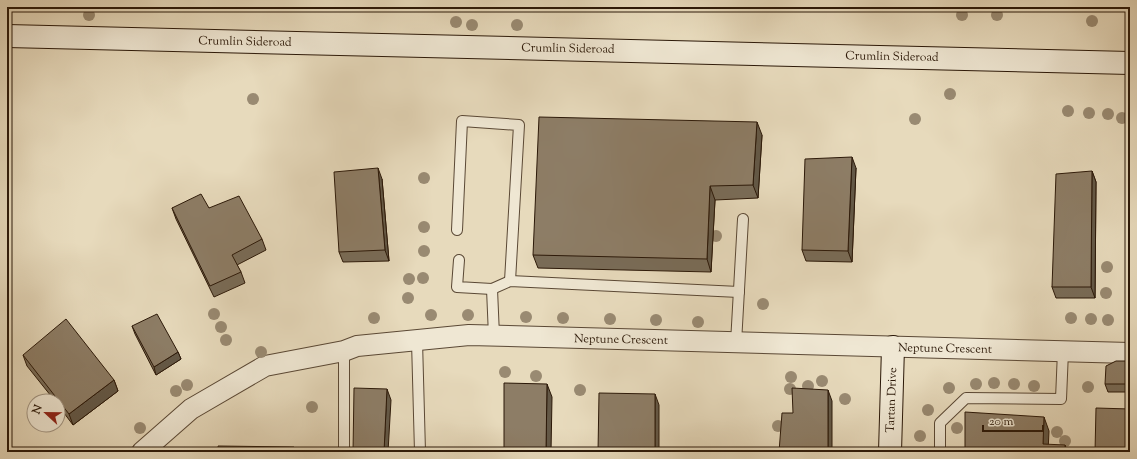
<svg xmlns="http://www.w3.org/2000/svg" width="1137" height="459" font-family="'Sorts Mill Goudy',serif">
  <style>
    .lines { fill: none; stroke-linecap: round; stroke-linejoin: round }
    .lane-casing { stroke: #5a4835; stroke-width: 12 }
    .street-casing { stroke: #5a4835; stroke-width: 22 }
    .secondary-casing { stroke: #2b1808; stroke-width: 24 }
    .lane { stroke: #efe7d3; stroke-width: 10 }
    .street { stroke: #efe7d3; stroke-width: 20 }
    .secondary { stroke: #efe7d3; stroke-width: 22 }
    .tree { fill: #998a72 }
    .wall { fill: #796c58; stroke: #2b1808 }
    .shaded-wall { fill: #635847; stroke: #2b1808 }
    .building { fill: #8d7d66; stroke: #2b1808 }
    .labels { text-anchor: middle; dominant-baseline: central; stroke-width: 4; stroke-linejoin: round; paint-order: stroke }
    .street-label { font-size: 12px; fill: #2b1808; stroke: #efe7d3 }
  </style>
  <rect width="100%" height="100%" fill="#e7dabc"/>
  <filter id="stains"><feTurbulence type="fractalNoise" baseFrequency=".005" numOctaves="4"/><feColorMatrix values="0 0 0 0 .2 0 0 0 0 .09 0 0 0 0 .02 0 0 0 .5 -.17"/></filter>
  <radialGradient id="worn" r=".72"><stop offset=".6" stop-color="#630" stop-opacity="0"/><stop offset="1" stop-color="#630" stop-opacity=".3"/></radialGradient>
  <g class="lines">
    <defs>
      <g id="lane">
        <polyline points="457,230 462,121 519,125 510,281"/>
        <polyline points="459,260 457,287 492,289 510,281 739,292"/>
        <polyline points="492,289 494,336"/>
        <polyline points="417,341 420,452"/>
        <polyline points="736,343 743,219"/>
        <polyline points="344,351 344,452"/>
        <polyline points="940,452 940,423 966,398 1061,399 1063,351"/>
      </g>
      <polyline id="street" points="142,452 191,409 265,366 344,351 357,346 469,335 1130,353"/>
      <g id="secondary">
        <polyline points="7,36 1130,63"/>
        <polyline points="890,452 893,347"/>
      </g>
    </defs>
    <!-- lane casing -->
    <use href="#lane" class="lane-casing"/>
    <!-- street casing -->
    <use href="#street" class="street-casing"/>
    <!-- secondary casing -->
    <use href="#secondary" class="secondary-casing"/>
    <!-- lane -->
    <use href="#lane" class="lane"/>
    <!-- street -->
    <use href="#street" class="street"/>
    <!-- secondary -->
    <use href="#secondary" class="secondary"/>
  </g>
  <!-- trees -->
  <g class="tree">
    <circle cx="89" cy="15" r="6"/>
    <circle cx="962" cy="15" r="6"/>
    <circle cx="997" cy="15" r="6"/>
    <circle cx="1092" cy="21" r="6"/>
    <circle cx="456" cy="22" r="6"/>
    <circle cx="472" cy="25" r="6"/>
    <circle cx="517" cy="25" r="6"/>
    <circle cx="950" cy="94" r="6"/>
    <circle cx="253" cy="99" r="6"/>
    <circle cx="1068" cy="111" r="6"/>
    <circle cx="1089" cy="113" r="6"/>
    <circle cx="1108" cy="114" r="6"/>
    <circle cx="1122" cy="118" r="6"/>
    <circle cx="915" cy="119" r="6"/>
    <circle cx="424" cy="178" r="6"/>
    <circle cx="424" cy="227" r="6"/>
    <circle cx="716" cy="236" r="6"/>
    <circle cx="424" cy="251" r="6"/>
    <circle cx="1107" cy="267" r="6"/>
    <circle cx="423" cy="278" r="6"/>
    <circle cx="409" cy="279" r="6"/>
    <circle cx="1106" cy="293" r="6"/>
    <circle cx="408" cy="298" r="6"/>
    <circle cx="763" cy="304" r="6"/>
    <circle cx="214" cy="314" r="6"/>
    <circle cx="431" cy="315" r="6"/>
    <circle cx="468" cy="315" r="6"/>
    <circle cx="526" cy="317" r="6"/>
    <circle cx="374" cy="318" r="6"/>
    <circle cx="563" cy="318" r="6"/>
    <circle cx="1071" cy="318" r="6"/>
    <circle cx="610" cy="319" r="6"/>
    <circle cx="1091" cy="319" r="6"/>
    <circle cx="656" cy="320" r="6"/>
    <circle cx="1108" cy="320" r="6"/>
    <circle cx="698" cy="322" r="6"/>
    <circle cx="221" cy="327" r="6"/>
    <circle cx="226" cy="340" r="6"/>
    <circle cx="261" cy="352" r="6"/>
    <circle cx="505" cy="372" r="6"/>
    <circle cx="536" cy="376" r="6"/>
    <circle cx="791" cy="377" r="6"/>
    <circle cx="822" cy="381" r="6"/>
    <circle cx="994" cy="383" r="6"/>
    <circle cx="976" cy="384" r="6"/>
    <circle cx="1014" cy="384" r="6"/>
    <circle cx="187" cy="385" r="6"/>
    <circle cx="808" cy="386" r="6"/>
    <circle cx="1034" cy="386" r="6"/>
    <circle cx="1088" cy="387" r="6"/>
    <circle cx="949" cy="388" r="6"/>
    <circle cx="790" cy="389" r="6"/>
    <circle cx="580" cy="390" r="6"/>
    <circle cx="176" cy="391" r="6"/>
    <circle cx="845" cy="399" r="6"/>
    <circle cx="312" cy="407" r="6"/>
    <circle cx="928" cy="410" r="6"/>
    <circle cx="778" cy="426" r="6"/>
    <circle cx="140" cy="428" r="6"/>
    <circle cx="957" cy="428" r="6"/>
    <circle cx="1057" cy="432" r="6"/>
    <circle cx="920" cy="436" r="6"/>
    <circle cx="1065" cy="441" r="6"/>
  </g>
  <!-- wall -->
  <g class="wall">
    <polygon points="762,135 758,198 715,200 711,272 538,268 533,255"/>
    <polygon points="856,168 852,262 806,261 802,250"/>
    <polygon points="1092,171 1096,182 1095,298 1056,298 1052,287"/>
    <polygon points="382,179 389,261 343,262 339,252"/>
    <polygon points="172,208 209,208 262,239 266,250 237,265 241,272 245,283 214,297 176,219"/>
    <polygon points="132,326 178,352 181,359 156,375 135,334"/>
    <polygon points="23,355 114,380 118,391 73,425 58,405 58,401 55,401 27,366"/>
    <polygon points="1130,361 1130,392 1108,392 1105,384"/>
  </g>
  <!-- shaded-wall -->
  <g class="shaded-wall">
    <polygon points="757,122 762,135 758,198 753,185"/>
    <polygon points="852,157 856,168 852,262 848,251"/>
    <polygon points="378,168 382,179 389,261 385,250"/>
    <polygon points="1092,171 1096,182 1095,298 1091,287"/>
    <polygon points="710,186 715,200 711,272 707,259"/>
    <polygon points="178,352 181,359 156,375 154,367"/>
    <polygon points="114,380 118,391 73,425 69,414"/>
    <polygon points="547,384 552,397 551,452 546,452"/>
    <polygon points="387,389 391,400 388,452 384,452"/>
    <polygon points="828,390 832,401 832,452 828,452"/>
    <polygon points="655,394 659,405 659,452 655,452"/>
    <polygon points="1044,417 1049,431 1048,452 1043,444"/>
    <polygon points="1065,445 1067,452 1065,452"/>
  </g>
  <!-- building -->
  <g class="building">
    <polygon points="539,117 757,122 753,185 710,186 707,259 533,255"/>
    <polygon points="852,157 848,251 802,250 805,159"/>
    <polygon points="378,168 385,250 339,252 334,172"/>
    <polygon points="1092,171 1091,287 1052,287 1056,174"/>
    <polygon points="201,194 209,208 239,196 262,239 232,255 241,272 210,286 172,208"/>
    <polygon points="157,314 178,352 154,367 132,326"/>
    <polygon points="66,319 114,380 69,414 23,355"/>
    <polygon points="1116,361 1130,361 1130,384 1105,384 1106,366"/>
    <polygon points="504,383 547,384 546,452 504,452"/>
    <polygon points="354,388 387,389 384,452 353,452"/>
    <polygon points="792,388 828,390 828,452 779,452 782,413 793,413"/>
    <polygon points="599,393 655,394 655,452 598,452"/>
    <polygon points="1096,408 1130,409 1130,452 1095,452"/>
    <polygon points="965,412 1044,417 1043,444 1065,445 1065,452 965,452"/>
    <polygon points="218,446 294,447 294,452 219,452"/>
  </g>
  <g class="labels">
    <!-- street labels -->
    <g class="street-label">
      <text transform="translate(245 42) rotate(1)">Crumlin Sideroad</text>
      <text transform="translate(568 49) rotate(1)">Crumlin Sideroad</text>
      <text transform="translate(892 57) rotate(1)">Crumlin Sideroad</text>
      <text transform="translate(621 340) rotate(1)">Neptune Crescent</text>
      <text transform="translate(945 349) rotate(1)">Neptune Crescent</text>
      <text transform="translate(892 400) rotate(-88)">Tartan Drive</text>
    </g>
  </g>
  <!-- margin -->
  <rect width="1137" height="459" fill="none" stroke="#e7dabc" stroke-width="24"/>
  <rect x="8" y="8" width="1121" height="443" fill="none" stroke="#2b1808" stroke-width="2"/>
  <rect x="12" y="12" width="1113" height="435" fill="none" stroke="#2b1808"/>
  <!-- north arrow -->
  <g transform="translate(46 413) rotate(292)"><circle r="19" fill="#efe7d3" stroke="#a19482"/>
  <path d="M0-3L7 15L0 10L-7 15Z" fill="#8f2418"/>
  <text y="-6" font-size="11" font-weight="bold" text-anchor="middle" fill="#2b1808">N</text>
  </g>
  <!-- scale -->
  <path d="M983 425v6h60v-6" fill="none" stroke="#2b1808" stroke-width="2"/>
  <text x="989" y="425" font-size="12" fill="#2b1808" stroke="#efe7d3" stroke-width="3" paint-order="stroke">20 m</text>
  <rect width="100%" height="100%" filter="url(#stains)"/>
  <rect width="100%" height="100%" fill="url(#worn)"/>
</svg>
